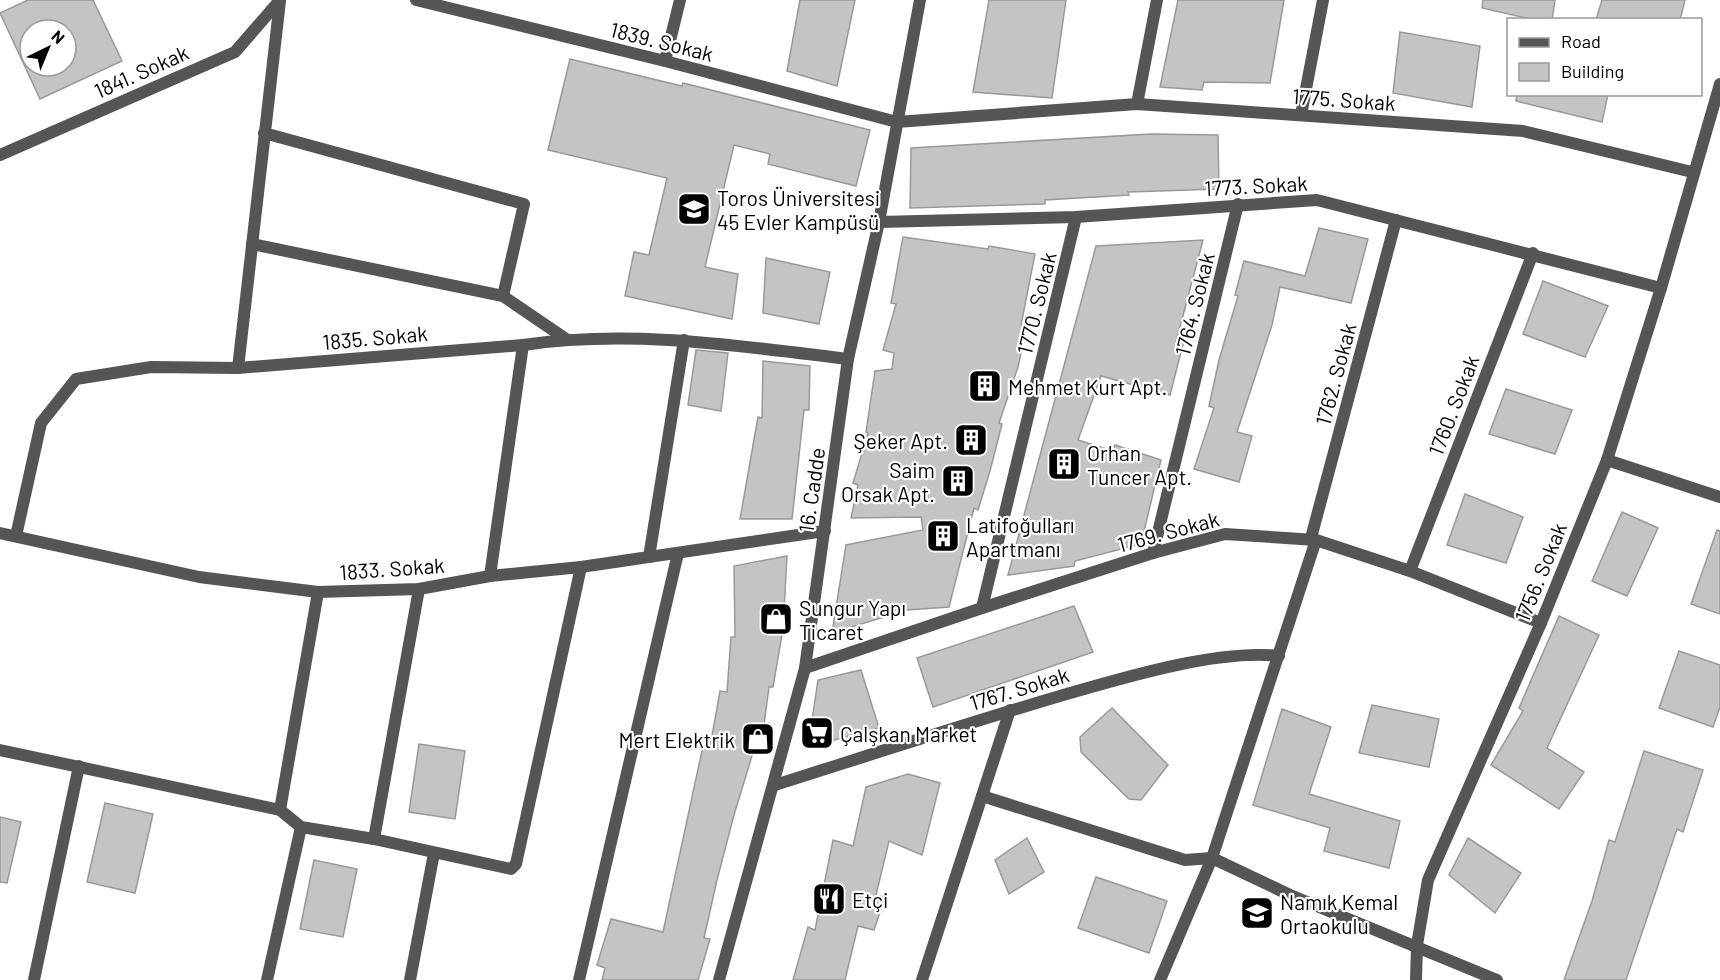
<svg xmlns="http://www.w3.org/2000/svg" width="1720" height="980" font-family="Barlow,sans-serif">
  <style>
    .building { fill: #c4c4c4; stroke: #999; stroke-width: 1.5; fill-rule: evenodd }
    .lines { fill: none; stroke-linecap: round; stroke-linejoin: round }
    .street { stroke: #555; stroke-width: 12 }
    .labels { text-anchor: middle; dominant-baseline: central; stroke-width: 4.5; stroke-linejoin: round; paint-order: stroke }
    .street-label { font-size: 21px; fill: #000; stroke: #fff }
    .poi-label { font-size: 21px; fill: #000; stroke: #fff; text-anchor: start }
  </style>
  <rect width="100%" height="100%" fill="#fff"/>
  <!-- building -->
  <g class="building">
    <path d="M28,0H93L122,61L40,99L0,13ZM30,30H66V66H30Z"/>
    <polygon points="800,0 855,0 837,86 787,71"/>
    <polygon points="989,0 1066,0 1052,98 973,92"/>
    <polygon points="1178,0 1284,0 1270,83 1204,82 1202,90 1160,87"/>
    <polygon points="1483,0 1555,0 1552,20 1535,20 1482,8"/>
    <polygon points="1602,0 1685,0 1680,20 1596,20"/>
    <polygon points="1400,32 1480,46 1472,107 1393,93"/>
    <polygon points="570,59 682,86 683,83 870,130 856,186 768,164 770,154 734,145 705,267 738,274 732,319 625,296 634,252 649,255 667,178 548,150"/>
    <polygon points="1517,94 1608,94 1602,122 1516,101"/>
    <polygon points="1151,134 1218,135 1219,189 1128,192 1129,195 1045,200 1045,204 910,208 911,148"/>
    <polygon points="1319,228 1368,239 1351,303 1280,287 1272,325 1237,432 1252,436 1239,482 1194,469 1214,408 1209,406 1219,360 1238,296 1235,295 1244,261 1305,276"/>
    <polygon points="903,237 988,249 989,246 1035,254 1021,325 1027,327 1018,367 999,423 1002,424 990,471 978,510 974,508 949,607 892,611 891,615 832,633 846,545 923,530 921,517 851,518 858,485 853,483 868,433 866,432 875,371 892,369 894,353 883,350 896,304 891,303"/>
    <polygon points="1203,240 1176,342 1183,344 1170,395 1101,376 1078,440 1113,451 1115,445 1161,460 1141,544 1075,561 1074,566 1008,575 1096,246"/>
    <polygon points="766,258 830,272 819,324 763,313"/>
    <polygon points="1543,281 1608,306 1585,357 1523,334"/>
    <polygon points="696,350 728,353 721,411 688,405"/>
    <polygon points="763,361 810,366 809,410 804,410 792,519 740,519 758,417 762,418"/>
    <polygon points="1506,389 1572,410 1555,454 1489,434"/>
    <polygon points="1465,494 1523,517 1506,563 1447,545"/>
    <polygon points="1622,512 1658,528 1627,596 1592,581"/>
    <polygon points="1717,530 1720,531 1720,614 1691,604"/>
    <polygon points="787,556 783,629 773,687 769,687 761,747 755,746 734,815 717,880 704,938 710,939 698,980 602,980 605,968 597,965 611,919 663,932 703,746 710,747 720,691 727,692 731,637 735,637 734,566"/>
    <polygon points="1074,606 1093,652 933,707 917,658"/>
    <polygon points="1559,616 1599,635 1547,748 1584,772 1559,809 1491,765 1523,711 1519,708"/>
    <polygon points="1679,651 1720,665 1720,707 1713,727 1659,708"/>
    <polygon points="861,670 879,728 808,747 818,680"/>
    <polygon points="1372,705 1439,719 1429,767 1359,753"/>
    <polygon points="1112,708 1168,765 1141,800 1129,799 1081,752 1080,737"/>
    <polygon points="1282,709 1331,727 1309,794 1400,821 1389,868 1324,851 1330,828 1253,805"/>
    <polygon points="419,744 465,751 455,819 409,812"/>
    <polygon points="1644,751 1703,770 1683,832 1677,829 1626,980 1564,980 1592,901 1609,840 1615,842"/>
    <polygon points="908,774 940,783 922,855 889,841 876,895 885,897 874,930 858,926 845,980 793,980 808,927 815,930 833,840 853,846 866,787"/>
    <polygon points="105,803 153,814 135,893 87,882"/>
    <polygon points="0,817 21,822 7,883 0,882"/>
    <polygon points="1027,838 1044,872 1009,894 995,860"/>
    <polygon points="1468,838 1521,873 1495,913 1449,875"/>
    <polygon points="314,860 357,869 343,937 300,929"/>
    <polygon points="1096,877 1167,901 1149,953 1078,928"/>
  </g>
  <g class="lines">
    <!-- street -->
    <g class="street">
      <polyline points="416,0 665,61 897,122 1137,104 1523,131 1692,172"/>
      <polyline points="665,61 680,0"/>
      <polyline points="1137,104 1157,0"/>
      <polyline points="1301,115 1323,0"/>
      <polyline points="264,133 524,204 503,296"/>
      <polyline points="0,155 235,52 280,0"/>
      <polyline points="879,222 1076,217 1317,200 1661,288"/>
      <polyline points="252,244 503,296 566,339"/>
      <polyline points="238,368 280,1"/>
      <polyline points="1607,460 1720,497"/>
      <polyline points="0,533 199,577 318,592 419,589 490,576 581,567 825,531"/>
      <path d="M16,536L41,423L76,379L151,367L238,368L523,345C631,329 740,346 848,359"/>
      <polyline points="1311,538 1396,220"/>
      <polyline points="1153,553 1238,204"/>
      <polyline points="649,557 684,340"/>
      <polyline points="1410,571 1533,253"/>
      <polyline points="490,576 523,345"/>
      <polyline points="982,608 1076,217"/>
      <polyline points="805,668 982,608 1153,553 1225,534 1316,540 1410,571 1541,623"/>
      <polyline points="0,750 280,810 301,827 374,839 511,869 516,864 581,567"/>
      <path d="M775,785C873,754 971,722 1070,693C1129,676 1220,649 1279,656"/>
      <polyline points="982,796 1185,860 1212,858 1290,895 1497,980"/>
      <polyline points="280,810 318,592"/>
      <polyline points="374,839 419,589"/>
      <polyline points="34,980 79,766"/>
      <polyline points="267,980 301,827"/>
      <polyline points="410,980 434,853"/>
      <polyline points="579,980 678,553"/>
      <polyline points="719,980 805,668 848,359 879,222 920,0"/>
      <polyline points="922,980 1010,710"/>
      <polyline points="1160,980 1212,858 1316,540"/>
      <polyline points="1416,980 1417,945 1428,880 1541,623 1607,460 1661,288 1720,84"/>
    </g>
  </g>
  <!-- icons -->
  <defs>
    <symbol id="university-square" viewBox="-11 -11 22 22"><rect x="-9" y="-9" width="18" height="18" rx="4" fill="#000" stroke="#fff"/><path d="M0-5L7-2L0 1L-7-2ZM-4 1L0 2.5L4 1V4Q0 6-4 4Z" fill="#fff"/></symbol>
    <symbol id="building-square" viewBox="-11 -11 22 22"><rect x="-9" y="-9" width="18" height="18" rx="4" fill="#000" stroke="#fff"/><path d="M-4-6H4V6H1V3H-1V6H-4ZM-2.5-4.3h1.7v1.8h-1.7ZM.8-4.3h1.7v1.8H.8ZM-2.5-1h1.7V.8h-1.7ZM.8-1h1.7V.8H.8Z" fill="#fff"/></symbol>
    <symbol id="shop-square" viewBox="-11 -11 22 22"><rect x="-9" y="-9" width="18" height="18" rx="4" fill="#000" stroke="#fff"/><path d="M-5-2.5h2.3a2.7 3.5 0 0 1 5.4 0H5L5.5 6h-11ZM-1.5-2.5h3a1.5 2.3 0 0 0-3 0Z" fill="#fff"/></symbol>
    <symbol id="supermarket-square" viewBox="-11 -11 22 22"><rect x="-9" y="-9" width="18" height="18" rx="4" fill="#000" stroke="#fff"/><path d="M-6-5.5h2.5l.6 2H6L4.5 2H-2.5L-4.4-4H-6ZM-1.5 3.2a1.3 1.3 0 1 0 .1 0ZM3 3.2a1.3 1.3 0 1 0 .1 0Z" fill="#fff"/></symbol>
    <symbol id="restaurant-square" viewBox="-11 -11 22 22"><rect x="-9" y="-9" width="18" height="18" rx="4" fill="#000" stroke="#fff"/><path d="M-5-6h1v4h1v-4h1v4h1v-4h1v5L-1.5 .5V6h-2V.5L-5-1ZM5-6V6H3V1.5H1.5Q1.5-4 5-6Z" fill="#fff"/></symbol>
    <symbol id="school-square" viewBox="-11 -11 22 22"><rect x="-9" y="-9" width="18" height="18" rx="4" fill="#000" stroke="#fff"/><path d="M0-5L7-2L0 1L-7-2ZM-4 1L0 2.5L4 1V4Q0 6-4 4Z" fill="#fff"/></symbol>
  </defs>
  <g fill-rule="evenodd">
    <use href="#university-square" x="675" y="190" width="38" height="38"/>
    <use href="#building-square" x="966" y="367" width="38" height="38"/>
    <use href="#building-square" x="952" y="421" width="38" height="38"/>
    <use href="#building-square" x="1045" y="445" width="38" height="38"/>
    <use href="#building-square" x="939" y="462" width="38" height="38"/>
    <use href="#building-square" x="924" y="517" width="38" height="38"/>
    <use href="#shop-square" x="757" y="600" width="38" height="38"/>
    <use href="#supermarket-square" x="798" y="714" width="38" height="38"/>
    <use href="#shop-square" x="739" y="720" width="38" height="38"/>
    <use href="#restaurant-square" x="810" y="880" width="38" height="38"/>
    <use href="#school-square" x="1238" y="894" width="38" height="38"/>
  </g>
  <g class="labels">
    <!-- street labels -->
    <g class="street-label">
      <text transform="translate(662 41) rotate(14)">1839. Sokak</text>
      <text transform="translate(141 71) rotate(-24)">1841. Sokak</text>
      <text transform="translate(1344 99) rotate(4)">1775. Sokak</text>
      <text transform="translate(1256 185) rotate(-3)">1773. Sokak</text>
      <text transform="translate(1036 303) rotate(-76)">1770. Sokak</text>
      <text transform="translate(1194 304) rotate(-76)">1764. Sokak</text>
      <text transform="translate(375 337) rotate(-5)">1835. Sokak</text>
      <text transform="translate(1335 374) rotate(-75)">1762. Sokak</text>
      <text transform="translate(1453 405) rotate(-69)">1760. Sokak</text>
      <text transform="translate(811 490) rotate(-82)">16. Cadde</text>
      <text transform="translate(1168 531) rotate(-15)">1769. Sokak</text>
      <text transform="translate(392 568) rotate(-4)">1833. Sokak</text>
      <text transform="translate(1540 572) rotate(-68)">1756. Sokak</text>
      <text transform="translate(1019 688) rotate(-17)">1767. Sokak</text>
    </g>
    <!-- poi labels -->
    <g class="poi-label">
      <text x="717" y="197">Toros Üniversitesi<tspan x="717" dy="24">45 Evler Kampüsü</tspan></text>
      <text x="1008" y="386">Mehmet Kurt Apt.</text>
      <text x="948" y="440" text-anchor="end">Şeker Apt.</text>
      <text x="1087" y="452">Orhan<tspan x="1087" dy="24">Tuncer Apt.</tspan></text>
      <text x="935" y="469" text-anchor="end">Saim<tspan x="935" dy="24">Orsak Apt.</tspan></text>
      <text x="966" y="524">Latifoğulları<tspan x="966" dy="24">Apartmanı</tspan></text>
      <text x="799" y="607">Sungur Yapı<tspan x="799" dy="24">Ticaret</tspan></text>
      <text x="840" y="733">Çalşkan Market</text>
      <text x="735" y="739" text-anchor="end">Mert Elektrik</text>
      <text x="852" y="899">Etçi</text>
      <text x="1280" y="901">Namık Kemal<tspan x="1280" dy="24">Ortaokulu</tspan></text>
    </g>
  </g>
  <!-- legend -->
  <rect x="1507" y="18" width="195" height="78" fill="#ffffff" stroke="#999999" stroke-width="1.5"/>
  <rect x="1519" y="38" width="30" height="9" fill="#555555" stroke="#999999" stroke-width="1.5"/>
  <text x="1561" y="48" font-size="18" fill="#000000">Road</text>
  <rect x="1519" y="63" width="30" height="18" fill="#c4c4c4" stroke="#999999" stroke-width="1.5"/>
  <text x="1561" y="78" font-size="18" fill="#000000">Building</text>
  <!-- north arrow -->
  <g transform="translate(48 48) rotate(43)"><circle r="28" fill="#ffffff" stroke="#999999" stroke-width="1.5"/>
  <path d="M0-4.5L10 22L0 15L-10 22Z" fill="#000000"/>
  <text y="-9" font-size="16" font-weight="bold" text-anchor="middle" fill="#000000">N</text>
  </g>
</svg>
